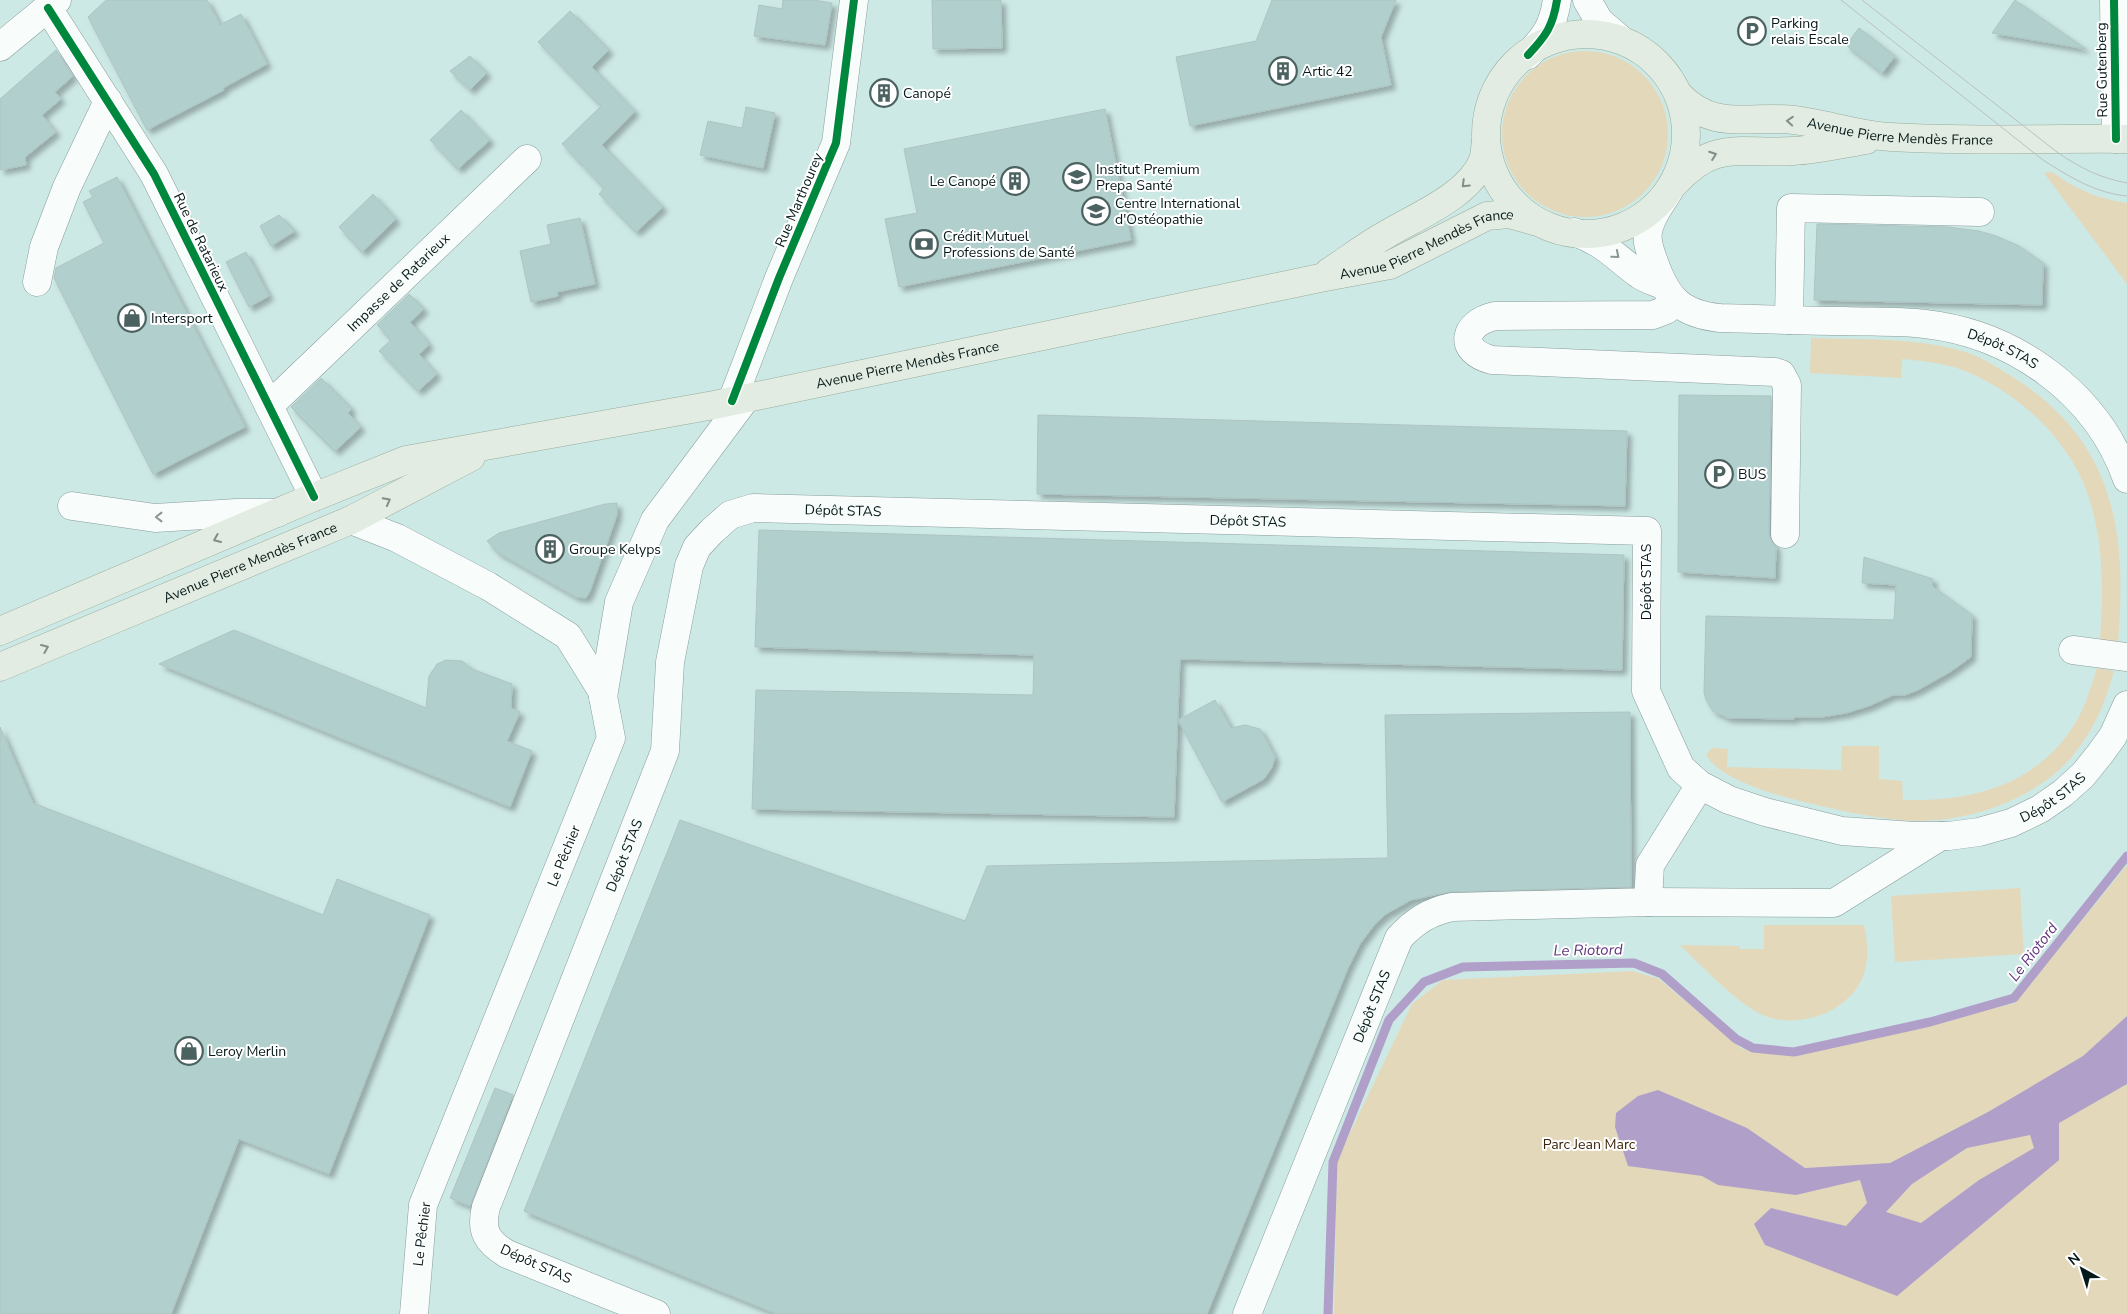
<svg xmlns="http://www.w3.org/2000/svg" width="2127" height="1314" font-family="'Nunito Sans',sans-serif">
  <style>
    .green { fill: #e4d8bb }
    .water { fill: #b0a0c9; fill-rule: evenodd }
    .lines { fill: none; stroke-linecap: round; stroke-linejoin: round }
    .stream { stroke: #b0a0c9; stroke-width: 9 }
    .building { fill: #b1d0cd; stroke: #aec4c2; filter: url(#shadow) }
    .minor-casing { stroke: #879d9b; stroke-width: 29 }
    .major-casing { stroke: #97ac9c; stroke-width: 29 }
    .minor { stroke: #f8fcfb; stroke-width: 28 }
    .major { stroke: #e3ece2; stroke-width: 28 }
    .tram { stroke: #b9c0c0; stroke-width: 1 }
    .cycleway-casing { stroke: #fff; stroke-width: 11 }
    .cycleway { stroke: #00873e; stroke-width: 8 }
    .oneway { stroke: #808e88 }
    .oneway2 { stroke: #8b9695 }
    .labels { text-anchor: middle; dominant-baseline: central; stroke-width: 4; stroke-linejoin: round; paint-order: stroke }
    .poi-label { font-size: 14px; fill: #061a19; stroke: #fff; text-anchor: start }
    .street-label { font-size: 14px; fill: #061a19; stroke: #fff }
    .park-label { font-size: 14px; fill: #3a250b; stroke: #fff }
    .water-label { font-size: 15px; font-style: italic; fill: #60347d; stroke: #fff }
  </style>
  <defs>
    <filter id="shadow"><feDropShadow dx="4.5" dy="4.5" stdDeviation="2.5" flood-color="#0004"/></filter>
  </defs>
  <rect width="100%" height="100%" fill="#cde9e6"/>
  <!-- green -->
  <g class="green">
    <circle cx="1585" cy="134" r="83"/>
    <path d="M2052,172C2075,189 2098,199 2127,203V284L2044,173Z"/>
    <path d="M1811,338C1861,340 1913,337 1962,351C1983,357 2003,371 2022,383C2116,447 2127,536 2118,642L2100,640C2103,593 2104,546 2090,501C2072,442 2021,394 1965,371C1945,363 1922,361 1902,359L1901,378L1810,373Z"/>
    <path d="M2097,668L2114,671C2106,701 2095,728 2075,753C2037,801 1961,826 1901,820C1867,817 1833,809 1800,801C1773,794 1721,780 1706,755L1712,748L1728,749L1727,767L1841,770L1842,746H1879V779L1902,781L1903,800C1972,802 2038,785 2076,722C2086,705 2091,686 2097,668Z"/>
    <polygon points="2127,865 2127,1314 1334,1314 1337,1160 1412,1004 1443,980 1632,971 1659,979 1742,1049 1794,1056 2015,1003"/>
    <polygon points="2020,888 2024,954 1895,962 1891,896"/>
    <path d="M1764,925H1864C1867,939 1869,955 1865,970C1855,1010 1801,1030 1765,1016C1737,1004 1703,967 1680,945L1740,946V949H1764Z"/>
  </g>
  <!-- water -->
  <path class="water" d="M2127,1016V1084L2059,1123V1160L1897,1296L1765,1245L1754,1224L1771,1208L1846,1226L1867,1203L1860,1180L1796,1195L1718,1185L1702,1176L1628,1166L1615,1127L1616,1113L1638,1096L1658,1090L1747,1128L1805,1168L1890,1163L1988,1112L2083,1056ZM2030,1135L2034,1148L1979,1180L1921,1223L1886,1212L1912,1184L1967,1148Z"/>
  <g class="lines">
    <!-- stream -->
    <polyline class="stream" points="1328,1314 1333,1162 1389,1020 1424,982 1463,967 1634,963 1662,974 1736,1039 1753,1048 1794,1052 1930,1022 2014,998 2127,856"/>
  </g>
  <!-- building -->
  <g class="building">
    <polygon points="106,0 207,0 220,25 241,14 267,64 223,88 224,90 147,130 88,17"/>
    <polygon points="783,0 814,0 832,3 825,45 754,36 759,5 782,9"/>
    <polygon points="932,0 1001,0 1002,48 933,49"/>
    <polygon points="1272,0 1396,0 1381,37 1391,85 1190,126 1176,57 1256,41"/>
    <polygon points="2015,0 2086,49 1992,33"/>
    <polygon points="570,11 609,50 592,67 635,111 602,145 663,207 636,232 599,194 604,188 562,144 601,106 538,42"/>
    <polygon points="1859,28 1895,56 1882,73 1846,45"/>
    <polygon points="56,50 73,76 55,92 61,99 42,115 56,132 25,157 26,165 0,170 0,99"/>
    <polygon points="470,56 487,73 470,90 450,71"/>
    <polygon points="746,107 775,113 763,168 700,155 708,121 742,128"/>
    <polygon points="1105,109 1131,240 899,287 885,219 917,213 904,149"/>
    <polygon points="461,110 490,140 458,169 430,140"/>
    <polygon points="117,177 245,427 153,474 54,278 56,268 104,243 83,202 93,197 89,191"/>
    <polygon points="373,194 396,219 362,252 339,227"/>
    <polygon points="279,215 295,231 271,246 260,226"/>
    <polygon points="580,218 595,284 557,292 558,296 531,302 520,251 551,244 547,225"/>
    <polygon points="1817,224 1948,227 1979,231 1996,236 2019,246 2043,263 2042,305 1814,300"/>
    <polygon points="246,252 269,296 249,307 226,262"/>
    <polygon points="409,294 424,309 410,322 423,336 429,345 419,354 437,374 418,391 379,351 391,340 377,325"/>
    <polygon points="321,378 352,409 348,413 361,427 335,451 291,407"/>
    <polygon points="1679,395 1771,396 1769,534 1771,541 1776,547 1775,578 1678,572"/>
    <polygon points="1038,415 1627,431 1625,506 1037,494"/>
    <polygon points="617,503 617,515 590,591 586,598 576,597 497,552 487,541 499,533 605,504"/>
    <polygon points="759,530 1624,555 1622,670 1180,659 1174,817 752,809 756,690 1033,695 1034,655 755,647"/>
    <polygon points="1864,557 1933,579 1932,586 1972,615 1971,657 1950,672 1918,690 1905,695 1893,695 1869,706 1846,713 1822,717 1794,717 1794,719 1728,718 1713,711 1706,700 1704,692 1706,616 1894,620 1896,585 1862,583"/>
    <polygon points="234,630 426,708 429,676 437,664 446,660 462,661 472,669 512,684 511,708 520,712 507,741 532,751 510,807 159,664"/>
    <polygon points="1215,700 1231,728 1245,725 1260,729 1275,757 1272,767 1264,779 1222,802 1178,720"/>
    <polygon points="1630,712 1631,887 1448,892 1411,900 1386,914 1375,924 1360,944 1348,968 1207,1314 777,1314 524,1211 680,820 965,921 987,866 1388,858 1385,715"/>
    <polygon points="0,727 33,803 323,915 337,879 430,915 329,1174 239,1139 171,1314 0,1314"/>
    <polygon points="495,1088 513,1095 470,1206 450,1198"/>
  </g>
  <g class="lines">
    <defs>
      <g id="minor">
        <polyline points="1587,0 1599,21 1620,39"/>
        <polyline points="2114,0 2116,139"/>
        <polyline points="48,8 154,174 314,497"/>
        <polyline points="0,47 57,0"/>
        <path d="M1528,55C1546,36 1553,26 1557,0"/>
        <path id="s1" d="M1669,191C1661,204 1650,217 1648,232C1646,243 1651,253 1654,262C1667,299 1681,314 1720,318C1762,319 1804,321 1845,321C1872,322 1899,321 1925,324C2014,334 2097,393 2127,479"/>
        <path d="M1574,232C1604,242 1615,257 1640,275C1646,279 1655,282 1662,285"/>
        <polyline points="37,282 44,247 67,187 108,101"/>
        <path d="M1676,301L1666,310L1653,315L1495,316C1463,323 1457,351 1492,360L1775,372L1781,374L1787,385L1785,534"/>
        <polyline points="1789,320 1791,208 1980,212"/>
        <polyline points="732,401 779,278 836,143 854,0"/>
        <path id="s2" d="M269,406L527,159"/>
        <polyline points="72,506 155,518 237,513 277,513"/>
        <polyline points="351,520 397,538 488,586 568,636 602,691 611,738 423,1205 414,1314"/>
        <polyline points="2073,650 2127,657"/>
        <polyline points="603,697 619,602 655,520 746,398"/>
        <polyline points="1648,902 1834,903 1941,836"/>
        <path id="s3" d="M656,1314L507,1254C487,1242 480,1231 486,1207L665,751L670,662L689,566L697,547L712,531L730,515L753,508L1647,531L1646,691L1681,768L1700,785L1729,800L1765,812L1842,831L1914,836H1949L1979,832L2011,823L2040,809L2063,793L2083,775L2100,754L2113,736L2127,705"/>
        <path id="s4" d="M1247,1314L1399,938C1415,921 1429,912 1452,907L1648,902L1650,865L1700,785"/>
      </g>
      <g id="major">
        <circle cx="1586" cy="134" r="100"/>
        <path id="s5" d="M1679,95C1714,132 1750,115 1794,120C1826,124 1858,135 1891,137C1969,142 2049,138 2127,139"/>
        <path d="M1675,183C1716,138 1741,155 1793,151C1817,150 1842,144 1866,140"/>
        <path d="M1329,272C1349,259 1367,245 1387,234C1417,216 1470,195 1483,160C1485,154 1485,147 1486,141"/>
        <path id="s6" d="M0,631L314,497L406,460L714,405L1320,278L1390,265L1487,216L1509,214L1534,221"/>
        <path id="s7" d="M0,667L351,520L471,457"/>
      </g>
    </defs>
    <!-- minor casing -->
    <use href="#minor" class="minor-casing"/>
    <!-- major casing -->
    <use href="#major" class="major-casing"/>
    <!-- minor -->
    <use href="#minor" class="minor"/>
    <!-- major -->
    <use href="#major" class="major"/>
    <!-- tram -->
    <g class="tram">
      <path d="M1841,0L2043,160C2070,177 2095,193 2127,196"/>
      <path d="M1862,0L2057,152C2080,168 2100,178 2127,183"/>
    </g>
    <defs>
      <g id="cycleway">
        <polyline points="2114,0 2116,139"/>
        <polyline points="48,8 154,174 314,497"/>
        <path d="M1528,55C1546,36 1553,26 1557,0"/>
        <polyline points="732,401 779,278 836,143 854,0"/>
      </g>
    </defs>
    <!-- cycleway casing -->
    <use href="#cycleway" class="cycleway-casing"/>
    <!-- cycleway -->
    <use href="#cycleway" class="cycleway"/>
  </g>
  <!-- one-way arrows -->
  <defs><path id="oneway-chevron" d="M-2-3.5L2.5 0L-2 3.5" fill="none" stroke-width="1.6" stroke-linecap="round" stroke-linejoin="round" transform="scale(1.25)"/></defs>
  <g class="oneway">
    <use href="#oneway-chevron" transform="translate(1790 121) rotate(-176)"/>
    <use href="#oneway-chevron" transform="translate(1713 155) rotate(-20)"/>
    <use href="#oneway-chevron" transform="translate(1465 184) rotate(136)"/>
    <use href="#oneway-chevron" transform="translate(387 501) rotate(-28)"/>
    <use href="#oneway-chevron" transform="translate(217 539) rotate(157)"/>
    <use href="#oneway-chevron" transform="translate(45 648) rotate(-23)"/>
  </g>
  <g class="oneway2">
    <use href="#oneway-chevron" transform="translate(1616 255) rotate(40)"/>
    <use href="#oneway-chevron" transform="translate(159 517) rotate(180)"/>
  </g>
  <!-- icons -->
  <defs>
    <symbol id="parking-ring" viewBox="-11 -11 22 22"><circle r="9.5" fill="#fff" stroke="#4c6261" stroke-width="1.5"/><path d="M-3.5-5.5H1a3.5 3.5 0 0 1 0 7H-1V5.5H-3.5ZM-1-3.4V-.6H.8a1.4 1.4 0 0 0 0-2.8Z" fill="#4c6261"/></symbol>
    <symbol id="building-ring" viewBox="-11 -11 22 22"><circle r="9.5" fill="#fff" stroke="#4c6261" stroke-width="1.5"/><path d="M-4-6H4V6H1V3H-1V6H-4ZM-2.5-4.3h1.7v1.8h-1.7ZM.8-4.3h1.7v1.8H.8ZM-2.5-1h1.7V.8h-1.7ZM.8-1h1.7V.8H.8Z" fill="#4c6261"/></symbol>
    <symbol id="university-ring" viewBox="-11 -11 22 22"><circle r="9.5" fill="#fff" stroke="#4c6261" stroke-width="1.5"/><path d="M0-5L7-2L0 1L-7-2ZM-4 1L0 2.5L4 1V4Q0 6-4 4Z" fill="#4c6261"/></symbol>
    <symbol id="bank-ring" viewBox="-11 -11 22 22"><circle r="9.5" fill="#fff" stroke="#4c6261" stroke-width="1.5"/><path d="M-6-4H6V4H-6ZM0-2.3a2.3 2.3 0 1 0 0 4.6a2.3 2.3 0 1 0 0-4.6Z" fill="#4c6261"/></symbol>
    <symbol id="shop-ring" viewBox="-11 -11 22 22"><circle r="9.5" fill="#fff" stroke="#4c6261" stroke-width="1.5"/><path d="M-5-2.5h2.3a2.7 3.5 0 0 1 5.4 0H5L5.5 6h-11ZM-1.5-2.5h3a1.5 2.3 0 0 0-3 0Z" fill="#4c6261"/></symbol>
  </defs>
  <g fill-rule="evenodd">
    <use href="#parking-ring" x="1736" y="15" width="32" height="32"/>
    <use href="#building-ring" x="1267" y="55" width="32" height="32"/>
    <use href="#building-ring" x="868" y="77" width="32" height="32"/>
    <use href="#university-ring" x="1061" y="161" width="32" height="32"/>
    <use href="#building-ring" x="999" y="165" width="32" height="32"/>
    <use href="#university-ring" x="1080" y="195" width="32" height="32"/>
    <use href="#bank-ring" x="908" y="228" width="32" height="32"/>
    <use href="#shop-ring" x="116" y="302" width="32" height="32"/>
    <use href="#parking-ring" x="1703" y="458" width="32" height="32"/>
    <use href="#building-ring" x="534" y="533" width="32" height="32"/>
    <use href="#shop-ring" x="173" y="1035" width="32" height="32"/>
  </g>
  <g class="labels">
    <!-- poi labels -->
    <g class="poi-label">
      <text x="1771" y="23">Parking<tspan x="1771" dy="16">relais Escale</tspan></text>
      <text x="1302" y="71">Artic 42</text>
      <text x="903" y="93">Canopé</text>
      <text x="1096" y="169">Institut Premium<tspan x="1096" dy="16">Prepa Santé</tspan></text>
      <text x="996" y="181" text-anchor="end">Le Canopé</text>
      <text x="1115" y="203">Centre International<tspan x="1115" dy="16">d'Ostéopathie</tspan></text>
      <text x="943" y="236">Crédit Mutuel<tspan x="943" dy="16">Professions de Santé</tspan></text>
      <text x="151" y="318">Intersport</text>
      <text x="1738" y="474">BUS</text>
      <text x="569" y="549">Groupe Kelyps</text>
      <text x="208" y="1051">Leroy Merlin</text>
    </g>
    <!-- street labels -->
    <g class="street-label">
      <text transform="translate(2102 70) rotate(-91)">Rue Gutenberg</text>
      <text stroke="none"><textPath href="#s5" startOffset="229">Avenue Pierre Mendès France</textPath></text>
      <text transform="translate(799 200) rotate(-67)">Rue Marthourey</text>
      <text transform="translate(201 242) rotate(64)">Rue de Ratarieux</text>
      <text stroke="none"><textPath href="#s6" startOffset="1486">Avenue Pierre Mendès France</textPath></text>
      <text stroke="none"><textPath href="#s2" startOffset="179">Impasse de Ratarieux</textPath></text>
      <text stroke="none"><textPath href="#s1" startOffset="458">Dépôt STAS</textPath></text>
      <text stroke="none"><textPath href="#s6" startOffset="951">Avenue Pierre Mendès France</textPath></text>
      <text stroke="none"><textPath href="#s3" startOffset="1075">Dépôt STAS</textPath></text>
      <text stroke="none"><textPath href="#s3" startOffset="1480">Dépôt STAS</textPath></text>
      <text stroke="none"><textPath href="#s7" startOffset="271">Avenue Pierre Mendès France</textPath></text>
      <text transform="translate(1646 582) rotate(-90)">Dépôt STAS</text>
      <text stroke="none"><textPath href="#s3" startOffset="2519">Dépôt STAS</textPath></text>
      <text transform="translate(564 856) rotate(-68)">Le Pêchier</text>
      <text stroke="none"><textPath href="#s3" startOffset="595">Dépôt STAS</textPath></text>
      <text stroke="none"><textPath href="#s4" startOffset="332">Dépôt STAS</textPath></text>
      <text transform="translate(422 1234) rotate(-83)">Le Pêchier</text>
      <text transform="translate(536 1264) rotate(24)">Dépôt STAS</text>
    </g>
    <!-- park labels -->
    <g class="park-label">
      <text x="1589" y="1144">Parc Jean Marc</text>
    </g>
    <!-- water labels -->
    <g class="water-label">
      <text transform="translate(1588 950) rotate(-1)">Le Riotord</text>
      <text transform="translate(2033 952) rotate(-52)">Le Riotord</text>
    </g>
  </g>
  <!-- north arrow -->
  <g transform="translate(2082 1269) rotate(321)" stroke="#ffffff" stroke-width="4" paint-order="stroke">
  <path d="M0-4L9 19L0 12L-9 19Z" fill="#061a19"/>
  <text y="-8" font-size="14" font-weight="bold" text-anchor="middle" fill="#061a19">N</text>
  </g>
</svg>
